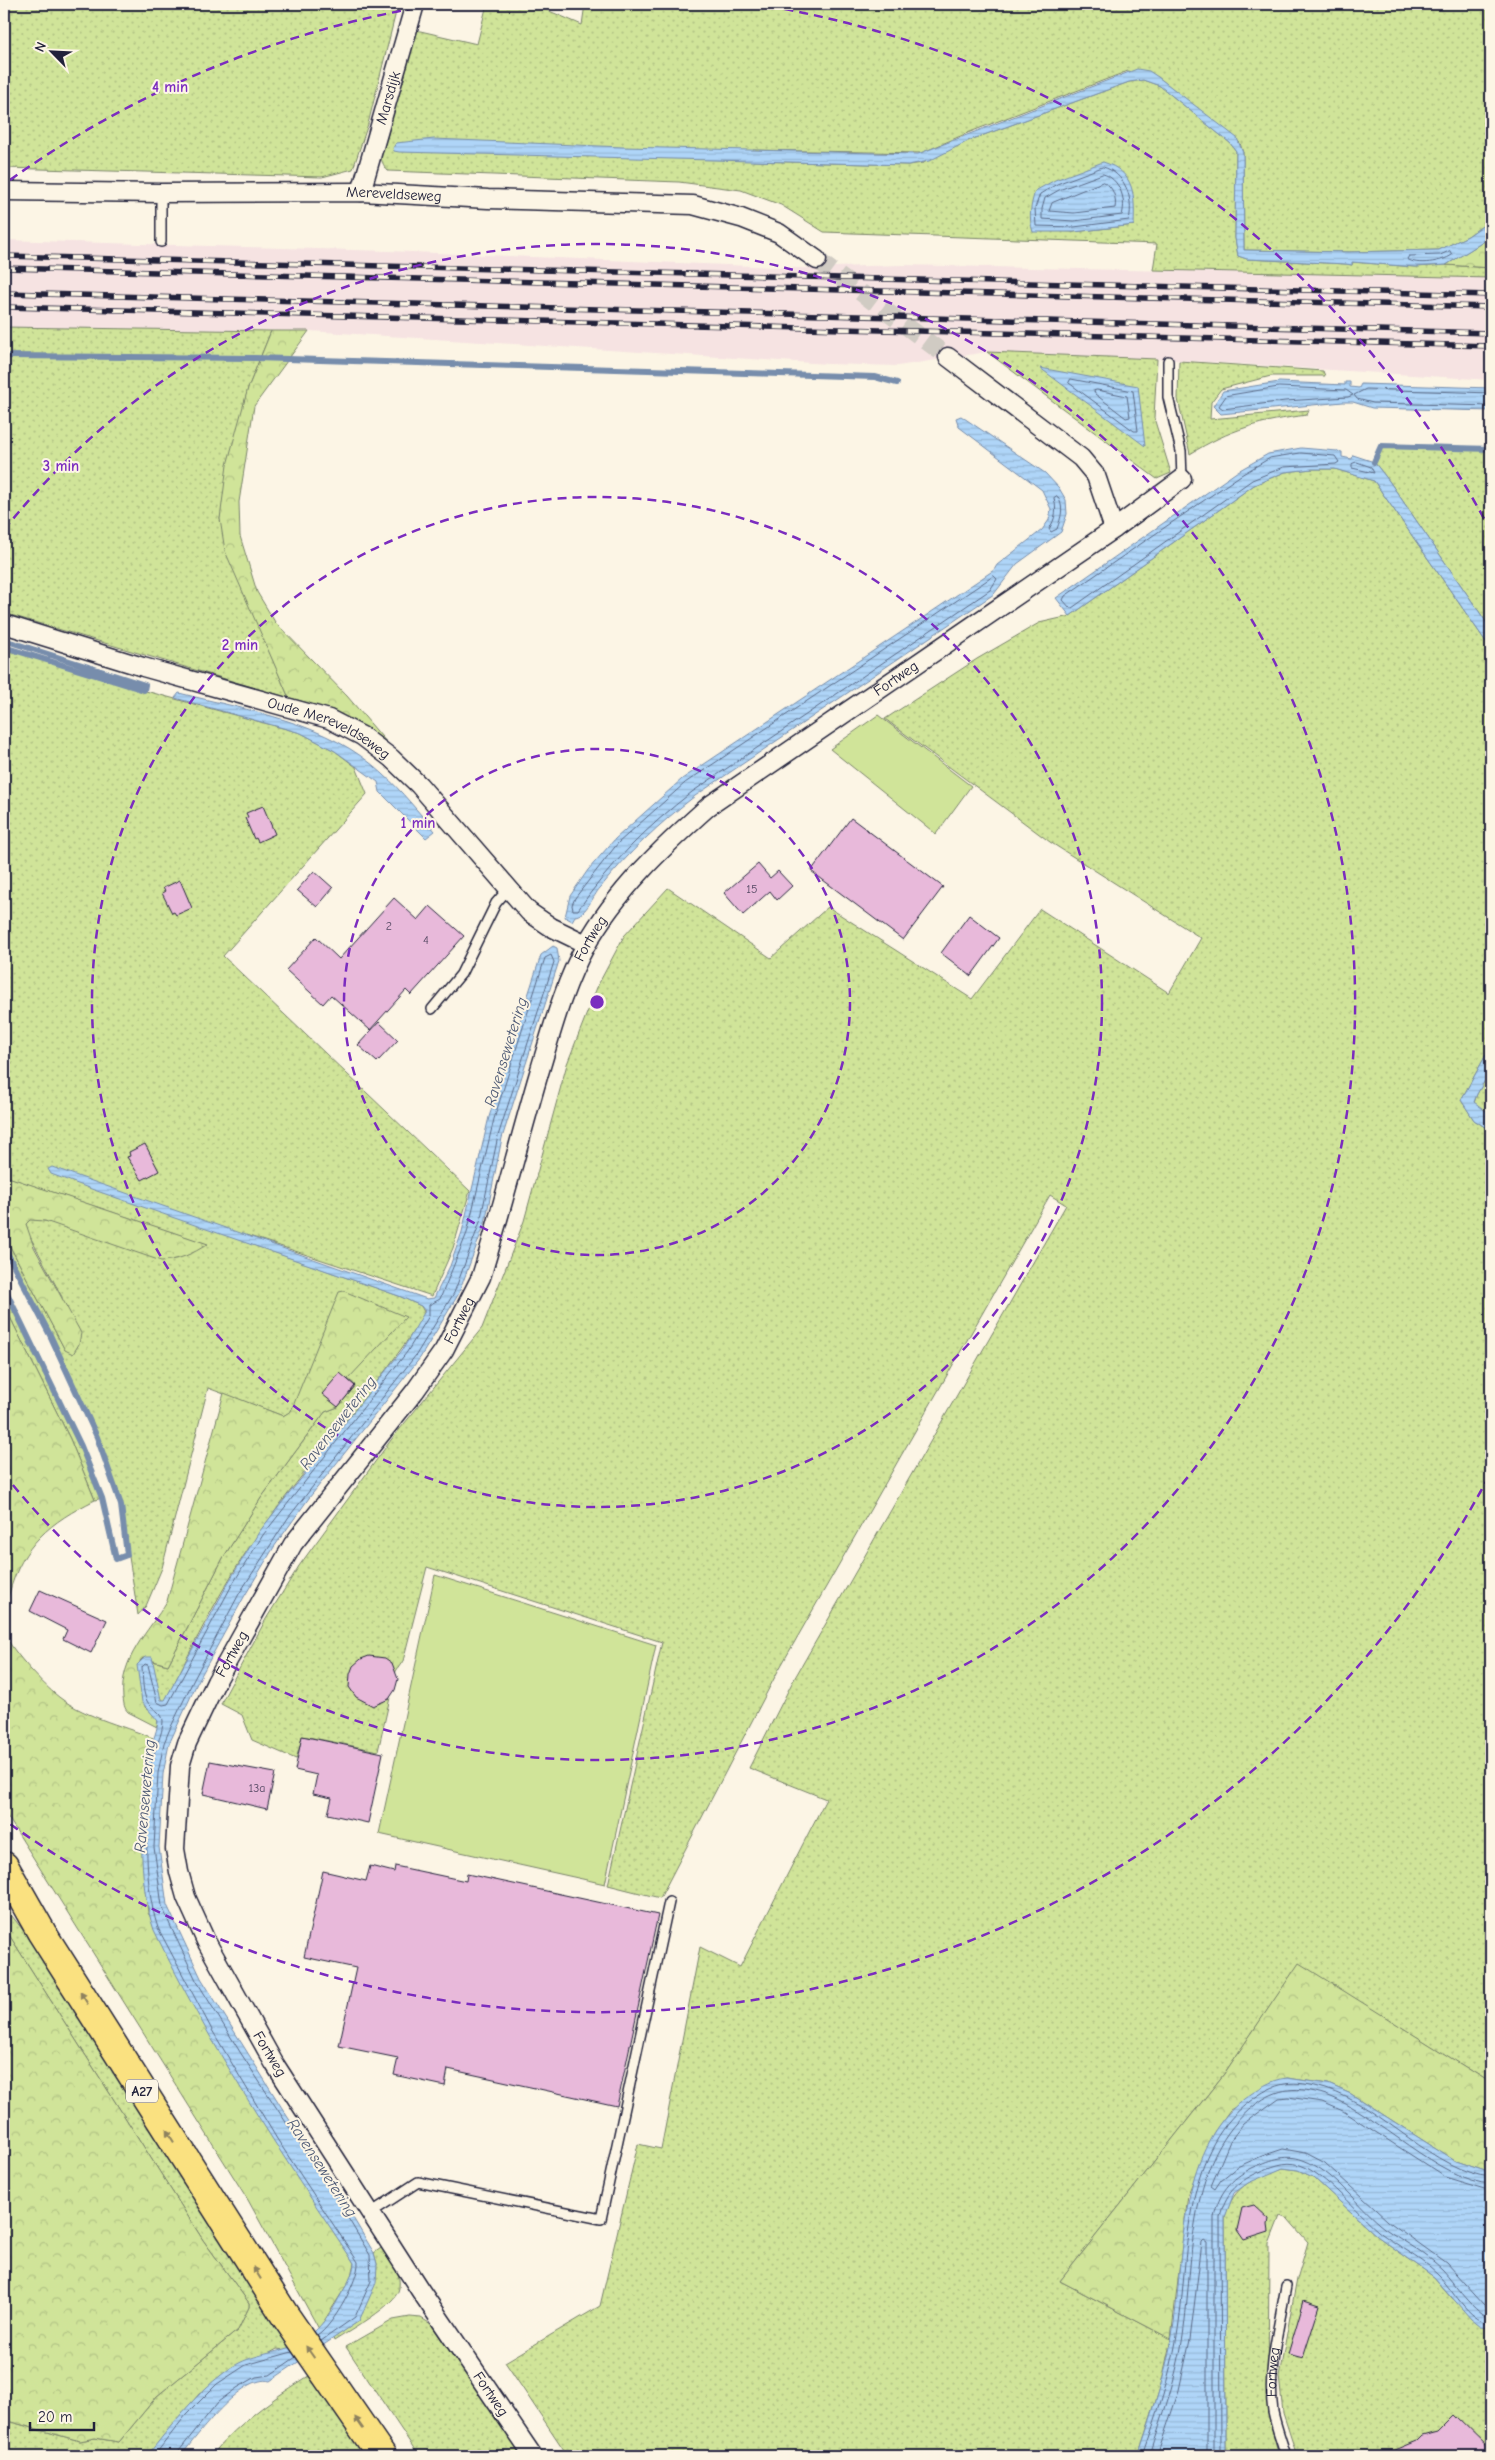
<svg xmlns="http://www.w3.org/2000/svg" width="1495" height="2460" font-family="'Comic Neue',sans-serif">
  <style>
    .built { fill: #f6e3e2 }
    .grass { fill: url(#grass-dots); stroke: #79836a; fill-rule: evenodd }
    .forest { fill: url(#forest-crowns); stroke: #79836a }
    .park { fill: #d0e499; stroke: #79836a }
    .water { fill: url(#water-rules); stroke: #778dac }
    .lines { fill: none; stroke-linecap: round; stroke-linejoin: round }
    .shore { stroke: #5a6a87; stroke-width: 1 }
    .stream { stroke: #778dac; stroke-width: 6 }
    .building { fill: #e8b9da; stroke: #22223b }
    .street-tunnel { stroke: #d0cbc3; stroke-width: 18; stroke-dasharray: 18 9; stroke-linecap: butt }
    .lane-casing { stroke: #22223b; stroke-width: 12 }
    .street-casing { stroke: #22223b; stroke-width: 21 }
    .highway-casing { stroke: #22223b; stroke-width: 31 }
    .lane { stroke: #fcf5e5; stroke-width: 9 }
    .street { stroke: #fcf5e5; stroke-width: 18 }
    .highway { stroke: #fae180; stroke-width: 28 }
    .rail-casing { stroke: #22223b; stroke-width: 5.5 }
    .rail { stroke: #fcf5e5; stroke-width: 4; stroke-dasharray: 11; stroke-linecap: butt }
    .oneway { fill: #8e825e }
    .ring { fill: none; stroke: #7b2cbf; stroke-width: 2.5; stroke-dasharray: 9 6 }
    .labels { text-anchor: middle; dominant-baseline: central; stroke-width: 4; stroke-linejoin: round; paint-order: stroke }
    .number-label { font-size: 12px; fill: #544863 }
    .shield { fill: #fcf5e5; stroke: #63616e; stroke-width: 1 }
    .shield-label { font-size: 14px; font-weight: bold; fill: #22223b }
    .street-label { font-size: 15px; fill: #22223b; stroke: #fcf5e5 }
    .water-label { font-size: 16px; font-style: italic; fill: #4c5874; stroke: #fcf5e5 }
    .centre { fill: #7b2cbf; stroke: #fcf5e5; stroke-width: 2.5 }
    .ring-label { font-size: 15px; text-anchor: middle; font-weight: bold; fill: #7b2cbf; stroke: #fcf5e5; stroke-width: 4; stroke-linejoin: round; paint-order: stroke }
  </style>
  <defs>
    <pattern id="grass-dots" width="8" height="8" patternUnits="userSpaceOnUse" patternTransform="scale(1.25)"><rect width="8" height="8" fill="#d0e499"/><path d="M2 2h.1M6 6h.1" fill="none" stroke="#b2c385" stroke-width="1.8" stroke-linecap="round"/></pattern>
    <pattern id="forest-crowns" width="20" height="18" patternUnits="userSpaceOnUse" patternTransform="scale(1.25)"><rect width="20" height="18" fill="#d0e499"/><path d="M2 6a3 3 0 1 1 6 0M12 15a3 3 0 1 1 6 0" fill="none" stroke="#b2c385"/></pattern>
    <pattern id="water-rules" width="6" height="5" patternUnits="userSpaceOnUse" patternTransform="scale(1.25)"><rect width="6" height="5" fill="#afd5f8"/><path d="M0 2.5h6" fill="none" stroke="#96b7d6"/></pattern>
  </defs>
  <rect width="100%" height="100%" fill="#fcf5e5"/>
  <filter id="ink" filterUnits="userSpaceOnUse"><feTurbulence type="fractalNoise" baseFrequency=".02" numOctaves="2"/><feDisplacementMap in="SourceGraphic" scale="10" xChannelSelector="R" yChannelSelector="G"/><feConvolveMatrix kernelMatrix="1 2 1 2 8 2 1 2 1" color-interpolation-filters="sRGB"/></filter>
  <g filter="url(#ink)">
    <!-- built -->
    <polygon class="built" points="4,240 388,251 798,268 902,265 1491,278 1491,380 1157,359 987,352 898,366 828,364 309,331 4,327"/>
    <!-- grass -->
    <g class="grass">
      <polygon points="4,4 398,4 368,124 353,169 322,177 4,168"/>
      <path d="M487,4H533L582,25L585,4H1491V220L1468,236L1439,250L1349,252L1244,250L1243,153L1240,143L1158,77L1128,71L970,132L921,153L753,150V161L908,165L923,163L970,140L1129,82L1143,80L1160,86L1230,143L1236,151L1235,238L1238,256L1247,259L1346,264L1352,265V262L1415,267L1446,265L1491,268V278L1153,270L1157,244L824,232L781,205L741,190L679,182L388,171C378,159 379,150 387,137L416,30L477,44ZM1134,225L1074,232L1054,231Z"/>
      <polygon points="4,327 271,331 248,388 220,519 258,625 289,698 4,613"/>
      <polygon points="987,352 1157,359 1154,418 1171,473 1157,479"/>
      <path d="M1179,361L1323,371L1325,376H1271L1221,389L1211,402L1210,419L1309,410L1307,415C1261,421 1230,429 1190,454L1178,399Z"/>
      <polygon points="1381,446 1491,449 1491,629 1389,481 1374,462"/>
      <polygon points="1312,469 1335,469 1374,481 1491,649 1491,1046 1461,1100 1474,1120 1491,1131 1491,2083 1299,1964 1224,2074 1060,2281 1171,2339 1161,2385 1138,2456 568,2456 505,2362 600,2306 638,2144 661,2149 700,1947 740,1967 826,1799 749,1768 793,1681 1066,1205 1050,1195 778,1671 660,1898 608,1885 662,1642 427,1567 403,1661 396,1671 378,1751 303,1736 296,1759 252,1740 242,1715 221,1704 223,1699 266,1619 299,1566 391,1440 482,1328 524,1221 567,1064 598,985 624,936 668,888 771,958 828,907 972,999 1040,909 1169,993 1201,938 1050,842 885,719 977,659 1039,623 1070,616 1254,485 1285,472"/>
      <path d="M4,647L105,680L301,733L335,751L356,767L367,794L223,956L470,1191L453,1248L432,1296L246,1235L245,1242L399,1296L421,1306L425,1314C376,1391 312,1457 260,1532C223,1583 195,1642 167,1698L164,1701L158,1694L152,1661L168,1665L223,1558L261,1498L325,1412L338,1407L355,1385L348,1379L283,1416L208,1388L162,1568L146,1606L138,1615L121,1505L115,1486L97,1437L50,1335L4,1247V1235L65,1350L62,1297L27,1231L26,1224L30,1219L207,1244L4,1176Z"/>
      <polygon points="1491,1070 1491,1115 1474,1103 1477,1094"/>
      <polygon points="4,1287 81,1446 102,1498 95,1500 70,1439 4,1305"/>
      <polygon points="4,1906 64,1982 294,2345 285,2350 277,2349 199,2394 147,2456 14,2456 4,2448 4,2420 80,2441 95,2438 119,2442 157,2396 238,2330 249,2307 249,2303 203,2240 4,1927"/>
      <path d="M1283,2168L1298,2170L1313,2177L1377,2236L1434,2277L1452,2298L1491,2328V2456H1297L1283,2413L1279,2376L1297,2279L1308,2242L1288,2219L1280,2216L1269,2244L1268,2413L1279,2456H1226L1225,2217C1233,2185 1254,2178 1283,2168Z"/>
      <path d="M384,2246C392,2259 401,2271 399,2288C397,2305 349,2331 334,2341L333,2338L359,2321L377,2264L374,2253Z"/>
      <polygon points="410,2317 421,2318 431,2324 522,2456 419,2456 346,2347 393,2320"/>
      <path d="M320,2369L378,2456H211C240,2420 281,2393 320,2369Z"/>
    </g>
    <!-- forest -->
    <g class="forest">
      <polygon points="1491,237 1491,268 1446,265"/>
      <path d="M271,331H309L254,406L239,502L240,536L257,592L275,622L347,696L411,771C374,742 336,707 289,698L225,551L220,519L227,465L248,388Z"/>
      <path d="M4,1176L8,1177L208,1244C192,1254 180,1260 161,1261L45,1221L30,1220L26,1224L34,1247L81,1333L79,1344L73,1354L65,1350L4,1235Z"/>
      <path d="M344,1291L406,1317L348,1379L355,1386L338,1407L325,1412L261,1498L223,1558L168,1665L143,1658L140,1661L145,1707L158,1718L157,1727L128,1712C124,1708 124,1704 123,1698C119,1658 149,1632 167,1601L224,1393L283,1416L291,1411L339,1292Z"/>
      <path d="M4,1305L70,1439L95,1500C50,1522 22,1545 9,1594C6,1604 2,1621 4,1631C7,1646 42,1683 54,1693C80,1716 121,1725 153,1738C136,1794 142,1856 148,1913L354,2263L350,2280L319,2329L248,2200L4,1811Z"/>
      <polygon points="4,1927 203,2240 249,2303 249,2307 238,2330 157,2396 119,2442 95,2438 80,2441 4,2420"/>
      <polygon points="1299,1963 1491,2083 1491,2173 1455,2161 1351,2094 1328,2084 1287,2078 1230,2110 1214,2132 1188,2194 1171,2339 1060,2281 1224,2074"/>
    </g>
    <!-- park -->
    <g class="park">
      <polygon points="878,715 971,786 936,834 830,749"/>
      <polygon points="435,1575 656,1645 605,1884 379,1834"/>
    </g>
    <!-- water -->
    <g class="water">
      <polygon points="1137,69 1149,71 1158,77 1237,138 1243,153 1244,250 1349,252 1439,250 1468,236 1491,220 1491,237 1446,265 1415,267 1352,262 1352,265 1346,264 1247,259 1238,256 1235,238 1236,151 1230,143 1160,86 1143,80 1129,82 970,140 929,161 908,165 399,152 394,151 393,148 396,143 434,139 623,147 918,154"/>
      <path d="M1103,162C1135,172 1135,195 1134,225L1074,232H1033C1028,217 1031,205 1035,191L1055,180Z"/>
      <polygon points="1040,368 1138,386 1145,446"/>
      <polygon points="1279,382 1345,385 1345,382 1350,382 1350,387 1359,388 1361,384 1491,388 1491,411 1372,408 1353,402 1343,402 1221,414 1213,406 1223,391"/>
      <path d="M961,416L1045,473L1059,488L1066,500L1067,514L1061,532L1017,564L994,594L695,796C660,823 628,853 600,888C593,896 586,915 575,916L572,921L565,917L570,896L588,870L615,839L682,779L994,570L997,565L1042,530L1049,520L1051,509L1042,490L959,427L956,418Z"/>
      <polygon points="1301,448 1337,451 1342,452 1342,457 1352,459 1353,455 1374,462 1389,481 1491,629 1491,649 1374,481 1335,469 1312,469 1285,472 1254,485 1070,616 1056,598 1238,471 1268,454"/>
      <path d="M179,693C250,711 328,722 383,774C402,791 418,812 435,831L426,838L380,792L378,782L335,751L301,733L175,698Z"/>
      <path d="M553,946L557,948L559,961L502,1138L485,1223L458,1295L420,1358L309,1498L274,1547L244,1597L197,1683L169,1744L163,1774L159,1847L167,1905L201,1978L287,2116L346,2206L374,2253L377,2264L376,2283L359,2321L270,2381C243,2373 196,2437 181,2456H147C171,2426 194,2395 225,2372C246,2356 262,2356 285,2349C310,2342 328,2319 339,2298C346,2286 353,2276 354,2263C282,2155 210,2047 154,1930C137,1881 140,1810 148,1758C150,1745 157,1734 158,1721L142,1702L137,1665L145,1657H152L161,1700H165L228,1583L259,1532L403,1349L425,1311L421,1306L399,1296L94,1190L51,1174L48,1169L52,1167L427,1299L434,1298L450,1266L462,1232L489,1117L541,955Z"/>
      <polygon points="1491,1046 1491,1070 1477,1094 1474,1102 1491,1115 1491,1131 1474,1120 1461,1100"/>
      <path d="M1287,2078L1328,2084L1351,2094L1455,2161L1491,2173V2328L1481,2327L1471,2319L1434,2277L1377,2236L1313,2177L1298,2170L1283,2168L1248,2183L1234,2193L1225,2217L1226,2456H1138C1151,2417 1165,2377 1172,2336C1185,2259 1175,2152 1244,2099C1258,2089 1270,2080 1287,2078Z"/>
    </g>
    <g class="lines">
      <!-- shore -->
      <g class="shore">
        <path d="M1103,167C1125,173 1134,198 1129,220L1074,227L1036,226L1035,208L1040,194L1057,184Z"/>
        <path d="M1103,174C1119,178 1127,199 1122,215L1074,221L1042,219V209L1045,198L1059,190Z"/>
        <path d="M1103,182C1113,185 1117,199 1115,208L1074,213L1049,211L1052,203Z"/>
        <path d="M1450,251L1452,255C1442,262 1417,266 1407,259L1409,256L1440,255Z"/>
        <polygon points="1071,379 1133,391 1138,431 1134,431 1069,383"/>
        <polygon points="1279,387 1346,390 1353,395 1348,397 1285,401 1223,409 1219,406 1226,396"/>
        <polygon points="1097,390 1127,396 1130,417 1126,418 1095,394 1094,391"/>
        <polyline points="1491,393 1366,389 1354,395 1357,399 1373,403 1491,406"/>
        <polygon points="1301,453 1335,456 1339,462 1336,464 1284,467 1252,480 1072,608 1070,608 1063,600 1065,596 1241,475 1270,458"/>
        <polygon points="1357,462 1371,467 1374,473 1352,468 1352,464"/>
        <path d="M1057,496C1065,507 1061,517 1057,529L1051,532L1049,529C1056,518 1057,510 1054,498Z"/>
        <path d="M994,576L997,579L990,590L692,792C648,826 610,864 578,910H573L572,905L575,898L618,843L685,783Z"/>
        <polyline points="1491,2191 1445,2177 1343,2111 1322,2102 1288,2097 1279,2098 1243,2124 1230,2141 1211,2186 1215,2189 1221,2180 1237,2167 1262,2156 1283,2149 1306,2153 1325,2163 1388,2221 1446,2263 1484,2305 1491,2310"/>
        <path d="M317,2336C333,2326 359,2280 358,2262L277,2139L212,2030L158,1928C142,1880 146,1812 152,1762C154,1748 163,1735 163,1721C163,1712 151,1709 147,1701C142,1691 143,1678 142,1667L145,1664L148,1665L157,1702L163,1705L168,1704L232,1585L263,1535L407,1352L429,1316V1305L440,1299L467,1233L494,1119L545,958L551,955L554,962L498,1136L480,1222L454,1293L416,1355L288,1518L239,1594L193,1681L169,1731L164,1743L158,1773L154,1847L162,1906L170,1925L196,1980L240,2052L342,2208L370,2255L371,2281L355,2317L321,2341"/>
        <polyline points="154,2456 186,2415 217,2384 246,2365 292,2352"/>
        <polyline points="178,2456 179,2451 218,2402 237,2388 256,2377 270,2375 296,2357"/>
        <path d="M1143,2456C1156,2417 1170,2377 1177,2336C1190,2258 1179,2155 1249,2102C1276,2081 1293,2079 1326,2089C1383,2106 1433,2172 1491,2177"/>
        <path d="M1150,2456C1162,2417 1177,2377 1183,2336C1194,2258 1186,2158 1255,2105C1278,2087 1298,2086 1326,2095C1379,2114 1438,2181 1491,2184"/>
        <polyline points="1157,2456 1179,2390 1190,2340 1202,2242 1204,2240 1207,2242 1207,2456"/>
        <path d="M1214,2456V2217C1219,2193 1230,2179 1252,2168C1268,2161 1285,2153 1303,2160C1336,2172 1357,2207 1384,2228C1404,2242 1426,2253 1443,2270C1455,2283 1475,2314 1491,2317"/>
        <path d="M1221,2456L1220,2217C1225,2194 1236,2183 1257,2173C1271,2167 1285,2160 1300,2165C1326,2174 1357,2213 1378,2231C1397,2246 1419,2256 1437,2273C1453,2288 1467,2320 1491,2324"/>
      </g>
      <!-- stream -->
      <g class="stream">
        <polyline points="4,356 255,358 875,377 897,383"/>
        <polyline points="1374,462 1381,446 1491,449"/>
        <polyline points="4,640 145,685 144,690 4,647"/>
        <polyline points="4,1247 50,1335 97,1437 121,1505 127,1555 116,1559 102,1498 81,1446 4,1287"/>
      </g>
    </g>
    <!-- building -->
    <g class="building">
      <polygon points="263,806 275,834 258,842 256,838 254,839 245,818 248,817 246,813"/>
      <polygon points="851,818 943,887 903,940 811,871"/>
      <polygon points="758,864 770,878 778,871 792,886 777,900 770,891 743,915 724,893"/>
      <polygon points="314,871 333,888 317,907 297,890"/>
      <polygon points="180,880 192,908 176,915 174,912 172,913 162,893 165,891 163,888"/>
      <polygon points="394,898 418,920 430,906 464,936 411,995 406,990 370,1030 331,995 323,1004 286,970 316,937 339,959"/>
      <polygon points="969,915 999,938 971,976 941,953"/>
      <polygon points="379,1022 398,1040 377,1062 358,1045"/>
      <polygon points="145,1144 159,1171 142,1180 127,1157 130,1156 129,1152"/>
      <polygon points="340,1373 355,1386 338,1407 322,1394"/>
      <polygon points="40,1590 107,1620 91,1653 63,1639 67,1630 30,1611"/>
      <polygon points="369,1656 385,1658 392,1663 398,1679 395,1690 389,1699 373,1706 356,1697 349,1687 350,1674 353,1666 361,1659"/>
      <polygon points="302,1736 383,1753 368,1823 328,1814 332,1798 313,1794 317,1775 295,1770"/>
      <polygon points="210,1761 275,1773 267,1809 203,1794"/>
      <polygon points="370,1866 394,1872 395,1866 466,1881 467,1874 658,1915 617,2106 448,2069 445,2086 394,2075 398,2058 339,2046 356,1968 304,1957 323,1871 366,1881"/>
      <polygon points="1254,2205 1269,2219 1268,2225 1269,2232 1244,2240 1237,2230 1242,2208"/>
      <polygon points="1304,2300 1320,2305 1303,2358 1288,2354"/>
      <polygon points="1454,2415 1491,2451 1491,2456 1381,2456 1417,2441 1422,2436 1437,2432"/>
    </g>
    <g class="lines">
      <!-- street-tunnel -->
      <polyline class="street-tunnel" points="817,260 948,357"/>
      <defs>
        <g id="lane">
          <polyline points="161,242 161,193"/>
          <polyline points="1168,361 1168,397 1181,451 1182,479"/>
          <polyline points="432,1009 461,974 496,903 509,888"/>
          <polyline points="372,2212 418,2182 601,2219 669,1902"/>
          <path id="s1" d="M1286,2456C1282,2442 1276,2427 1273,2412C1267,2370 1279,2327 1286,2286"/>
        </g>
        <g id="street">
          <path id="s2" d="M4,191L161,193L361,192L488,199L693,205L741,218L779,233L817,260"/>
          <path id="s3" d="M361,192L415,4"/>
          <polyline points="948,357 1081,458 1096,476 1114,529"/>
          <path id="s4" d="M4,624L143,667L329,719L362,736L391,758L419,785L529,912L551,927L586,944"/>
          <path id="s5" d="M533,2456L420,2290L274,2063L206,1941L186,1897L179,1872L175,1849L180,1766L187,1743L216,1682L293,1544L415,1391L444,1350L481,1277C502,1209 519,1141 539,1073C552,1030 564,984 586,945C616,891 664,846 709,806L1114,529L1182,479"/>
        </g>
        <polyline id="highway" points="4,1866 42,1933 284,2314 382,2456"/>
      </defs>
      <!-- lane casing -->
      <use href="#lane" class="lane-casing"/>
      <!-- street casing -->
      <use href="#street" class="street-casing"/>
      <!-- highway casing -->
      <use href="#highway" class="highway-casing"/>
      <!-- lane -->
      <use href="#lane" class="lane"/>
      <!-- street -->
      <use href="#street" class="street"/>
      <!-- highway -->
      <use href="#highway" class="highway"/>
      <defs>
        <g id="rail">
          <polyline points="4,256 1491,295"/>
          <polyline points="4,268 1491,307"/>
          <polyline points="4,293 1491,333"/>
          <polyline points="4,307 1491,346"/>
        </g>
      </defs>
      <!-- rail casing -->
      <use href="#rail" class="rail-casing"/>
      <!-- rail -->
      <use href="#rail" class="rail"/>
    </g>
    <!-- one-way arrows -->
    <defs><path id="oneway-solid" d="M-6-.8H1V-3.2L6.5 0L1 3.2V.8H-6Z" transform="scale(1.25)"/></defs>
    <g class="oneway">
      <use href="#oneway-solid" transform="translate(84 1998) rotate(-122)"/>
      <use href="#oneway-solid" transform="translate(170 2136) rotate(-122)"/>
      <use href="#oneway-solid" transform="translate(257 2273) rotate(-122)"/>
      <use href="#oneway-solid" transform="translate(310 2352) rotate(-125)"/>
      <use href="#oneway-solid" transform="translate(359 2423) rotate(-125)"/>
    </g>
  </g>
  <!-- distance rings -->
  <g class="ring">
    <circle cx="597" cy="1002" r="253"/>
    <circle cx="597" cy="1002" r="505"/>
    <path d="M4 530A758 758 0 1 1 4 1474"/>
    <path d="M1489 1476A1010 1010 0 0 1 10 1824M10 180A1010 1010 0 0 1 439 4M755 4A1010 1010 0 0 1 1489 528"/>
  </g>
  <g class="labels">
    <!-- number labels -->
    <g class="number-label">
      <text x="752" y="889">15</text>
      <text x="389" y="926">2</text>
      <text x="426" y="940">4</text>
      <text x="257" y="1788">13a</text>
    </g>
    <!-- shield labels -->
    <rect class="shield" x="126" y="2079.5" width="32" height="23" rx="4"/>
    <g class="shield-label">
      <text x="142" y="2091">A27</text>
    </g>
    <!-- street labels -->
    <g class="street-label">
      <text stroke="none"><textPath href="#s3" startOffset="98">Marsdijk</textPath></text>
      <text stroke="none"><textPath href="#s2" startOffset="390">Mereveldseweg</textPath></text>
      <text stroke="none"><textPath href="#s5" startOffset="2130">Fortweg</textPath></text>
      <text stroke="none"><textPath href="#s4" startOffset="342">Oude Mereveldseweg</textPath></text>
      <text stroke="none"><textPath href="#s5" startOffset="1725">Fortweg</textPath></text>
      <text stroke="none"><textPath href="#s5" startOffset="1320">Fortweg</textPath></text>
      <text stroke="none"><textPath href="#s5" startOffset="915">Fortweg</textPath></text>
      <text transform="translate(270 2054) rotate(59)">Fortweg</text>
      <text stroke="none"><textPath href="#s1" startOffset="86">Fortweg</textPath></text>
      <text transform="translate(491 2394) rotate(56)">Fortweg</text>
    </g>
    <!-- water labels -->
    <g class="water-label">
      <text transform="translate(506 1052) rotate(-73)">Ravensewetering</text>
      <text transform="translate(338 1423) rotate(-52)">Ravensewetering</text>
      <text transform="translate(145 1796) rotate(-85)">Ravensewetering</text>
      <text transform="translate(322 2168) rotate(57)">Ravensewetering</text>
    </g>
  </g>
  <circle cx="597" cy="1002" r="8" class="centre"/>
  <g class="ring-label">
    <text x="170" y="92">4 min</text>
    <text x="61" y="471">3 min</text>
    <text x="240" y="650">2 min</text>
    <text x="418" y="828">1 min</text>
  </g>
  <!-- margin -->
  <rect width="1495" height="2460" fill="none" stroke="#fcf5e5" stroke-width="20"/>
  <rect x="10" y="10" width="1475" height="2440" fill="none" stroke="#22223b" stroke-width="2" filter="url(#ink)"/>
  <!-- north arrow -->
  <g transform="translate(52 52) rotate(294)" stroke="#fcf5e5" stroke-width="4" paint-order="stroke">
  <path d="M0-4L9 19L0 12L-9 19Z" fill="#22223b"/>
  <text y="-8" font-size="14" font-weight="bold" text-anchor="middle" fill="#22223b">N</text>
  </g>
  <!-- scale -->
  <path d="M30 2422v8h64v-8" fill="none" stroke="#22223b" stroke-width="2.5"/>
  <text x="38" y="2422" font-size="15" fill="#22223b" stroke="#fcf5e5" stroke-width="4" paint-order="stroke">20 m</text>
</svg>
